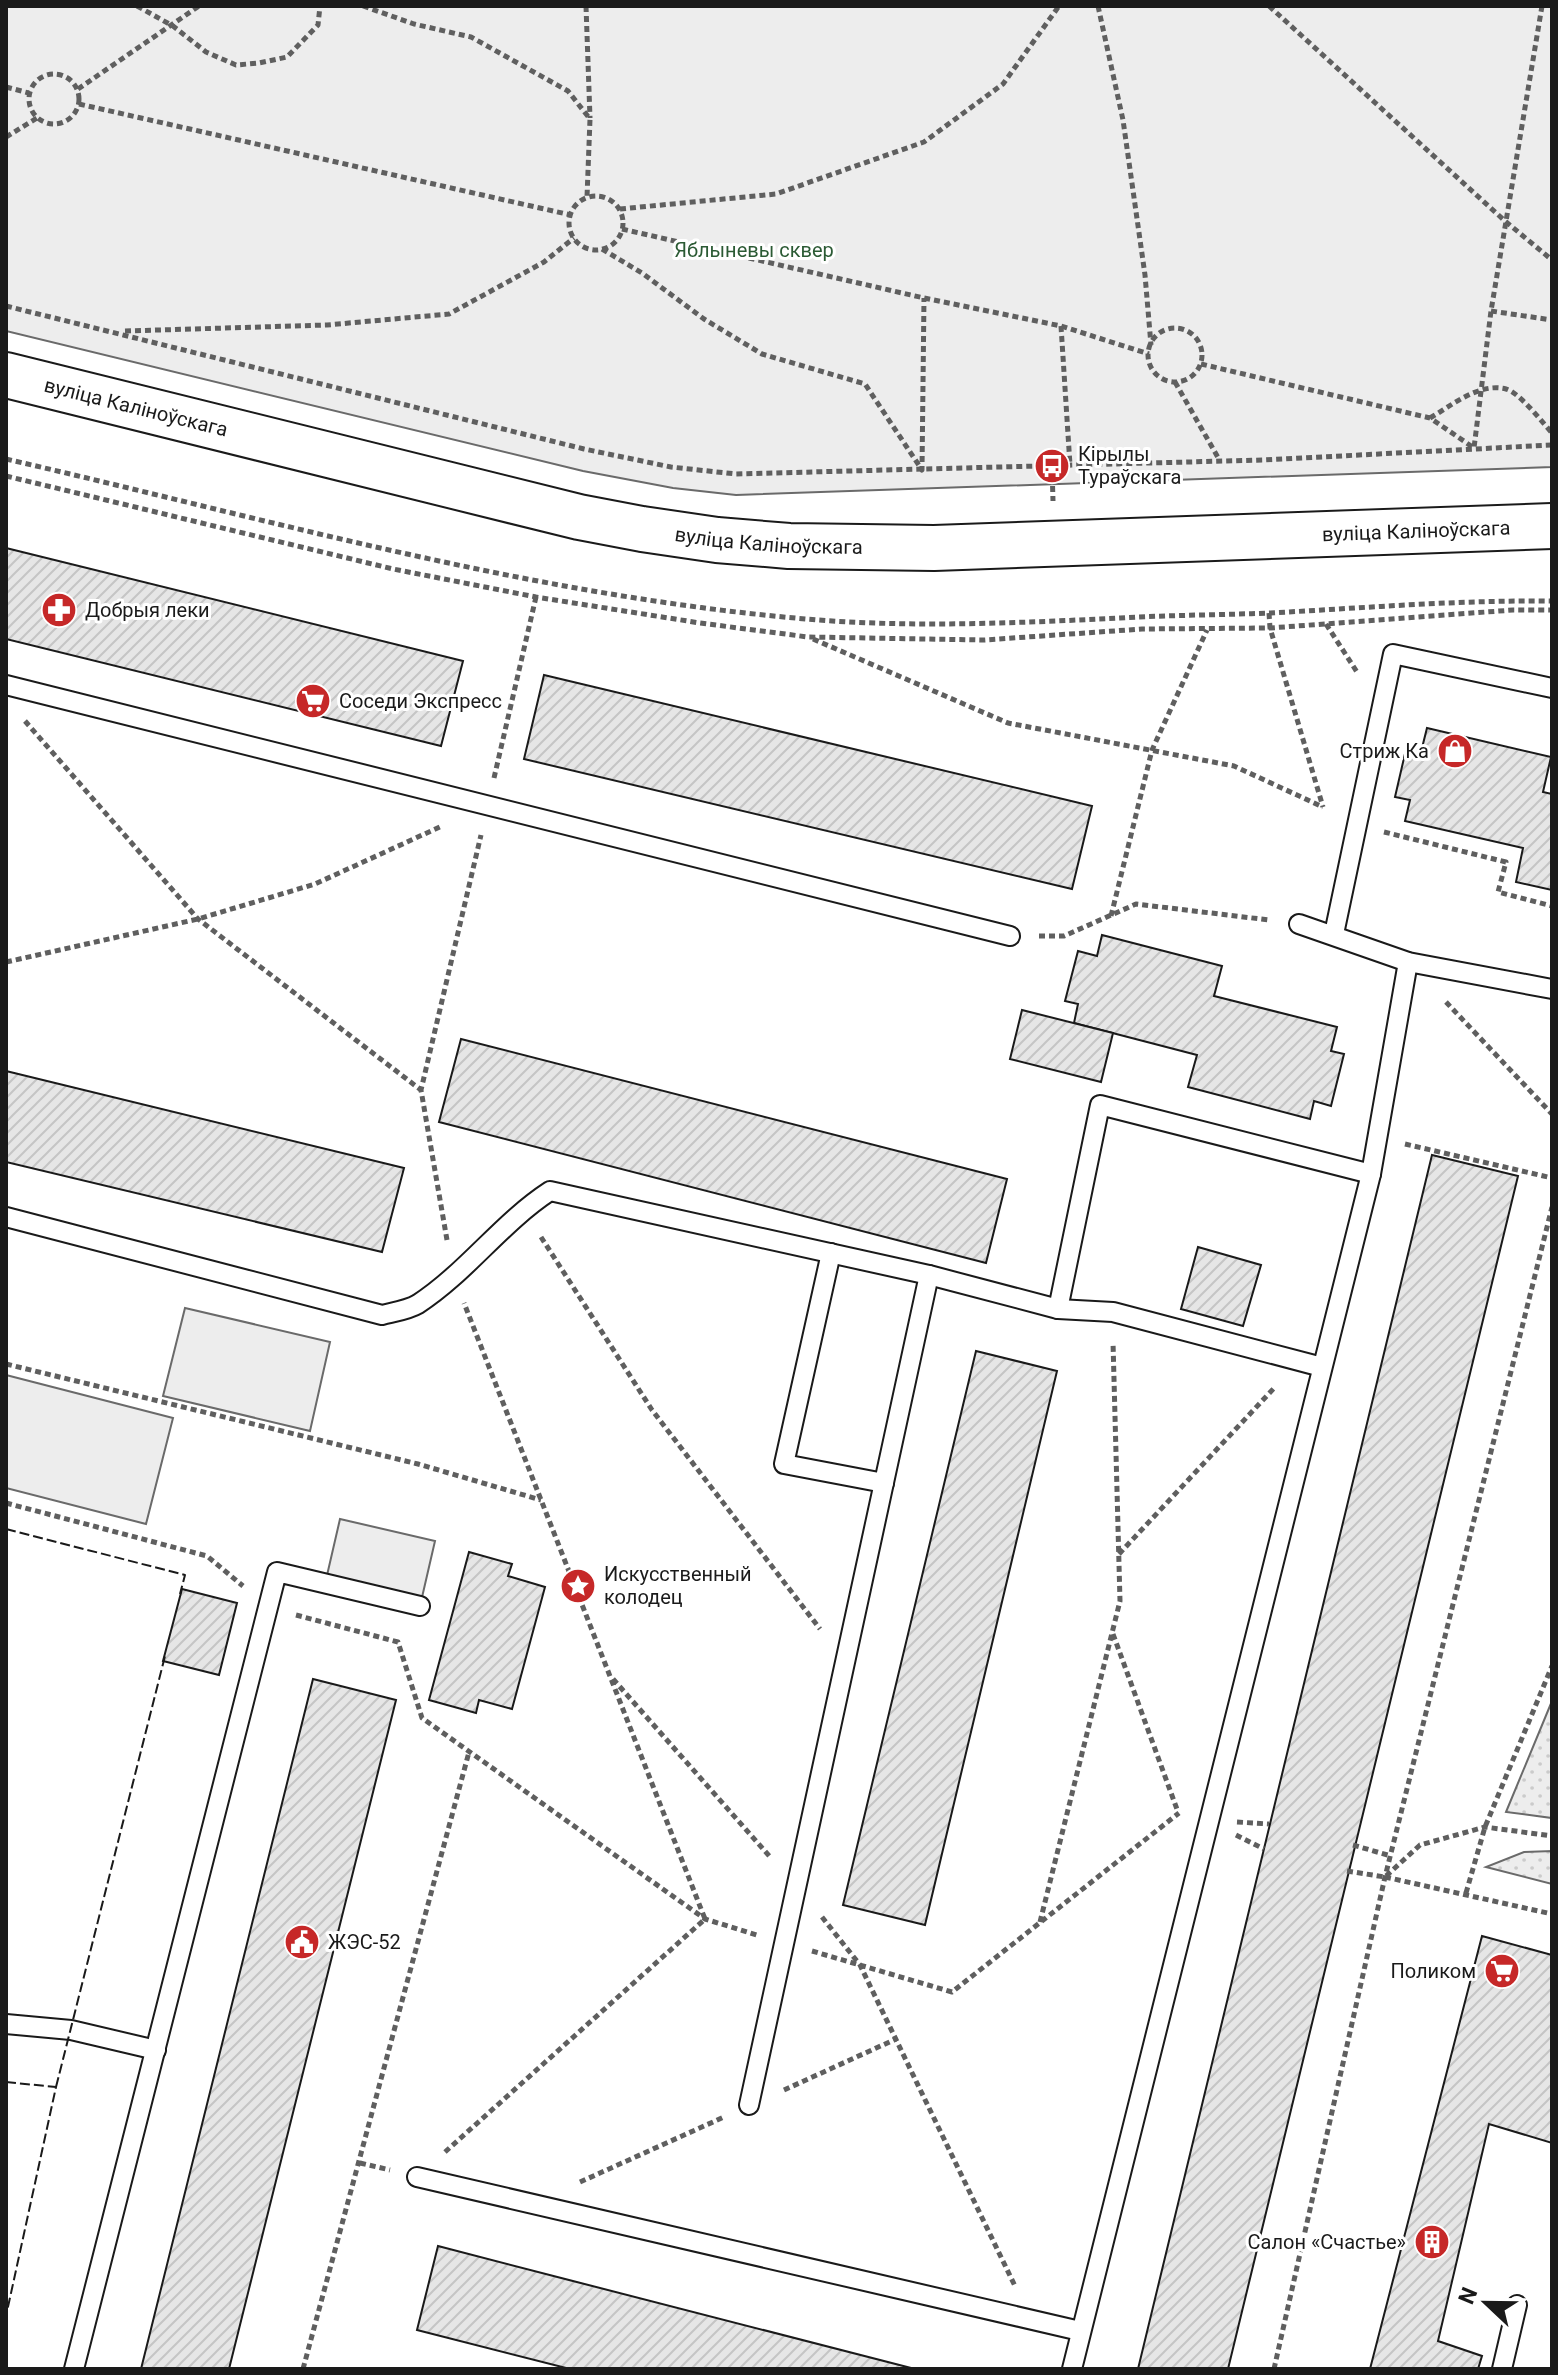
<svg xmlns="http://www.w3.org/2000/svg" width="1558" height="2375" font-family="Roboto,sans-serif">
  <style>
    .grass { fill: url(#grass-dots); stroke: #6a6a6a; stroke-width: 2 }
    .built { fill: #ededed; stroke: #6a6a6a; stroke-width: 2 }
    .building { fill: url(#building-hatch); stroke: #1a1a1a; stroke-width: 2 }
    .lines { fill: none; stroke-linecap: round; stroke-linejoin: round }
    .lane-casing { stroke: #1a1a1a; stroke-width: 22 }
    .secondary-casing { stroke: #1a1a1a; stroke-width: 48 }
    .path { stroke: #5f5f5f; stroke-width: 5; stroke-dasharray: 6 4; stroke-linecap: butt }
    .lane { stroke: #fff; stroke-width: 18 }
    .secondary { stroke: #fff; stroke-width: 44 }
    .fence { stroke: #1a1a1a; stroke-width: 2; stroke-dasharray: 10 4; stroke-linecap: butt }
    .labels { text-anchor: middle; dominant-baseline: central; stroke-width: 6; stroke-linejoin: round; paint-order: stroke }
    .park-label { font-size: 20px; fill: #2b5a34; stroke: #fff }
    .street-label { font-size: 20px; fill: #1a1a1a; stroke: #fff }
    .poi-label { font-size: 20px; fill: #1a1a1a; stroke: #fff; text-anchor: start }
  </style>
  <defs>
    <pattern id="grass-dots" width="8" height="8" patternUnits="userSpaceOnUse" patternTransform="scale(2)"><rect width="8" height="8" fill="#ededed"/><path d="M2 2h.1M6 6h.1" fill="none" stroke="#cbcbcb" stroke-width="1.8" stroke-linecap="round"/></pattern>
    <pattern id="building-hatch" width="6" height="6" patternUnits="userSpaceOnUse" patternTransform="scale(2)"><rect width="6" height="6" fill="#e6e6e6"/><path d="M-1 1l2-2M0 6l6-6M5 7l2-2" fill="none" stroke="#c5c5c5"/></pattern>
  </defs>
  <rect width="100%" height="100%" fill="#fff"/>
  <!-- grass -->
  <g class="grass">
    <polygon points="1552,1701 1552,1818 1506,1812"/>
    <polygon points="1552,1851 1552,1884 1486,1867 1524,1852"/>
  </g>
  <!-- built -->
  <g class="built">
    <polygon points="6,6 1552,6 1552,467 736,495 673,488 583,471 6,331"/>
    <polygon points="185,1308 330,1342 310,1431 163,1396"/>
    <polygon points="6,1375 173,1418 146,1524 6,1488"/>
    <polygon points="340,1519 435,1541 420,1606 325,1584"/>
  </g>
  <!-- building -->
  <g class="building">
    <polygon points="6,548 463,661 441,746 6,639"/>
    <polygon points="544,675 1092,806 1072,889 524,759"/>
    <polygon points="1427,728 1551,757 1543,792 1552,794 1552,890 1516,882 1523,848 1405,821 1410,800 1395,797 1407,745 1422,748"/>
    <polygon points="1102,935 1222,966 1214,996 1337,1027 1331,1051 1344,1054 1331,1106 1314,1101 1310,1119 1188,1087 1197,1055 1074,1023 1078,1004 1065,1001 1078,951 1097,956"/>
    <polygon points="1022,1010 1113,1033 1101,1082 1010,1059"/>
    <polygon points="461,1039 1007,1179 986,1263 439,1122"/>
    <polygon points="6,1071 404,1168 382,1252 6,1162"/>
    <polygon points="1432,1155 1518,1176 1228,2369 1138,2369"/>
    <polygon points="1198,1247 1261,1265 1243,1326 1181,1309"/>
    <polygon points="976,1351 1057,1371 925,1925 843,1905"/>
    <polygon points="469,1552 512,1564 508,1576 545,1587 512,1709 479,1700 476,1713 429,1700"/>
    <polygon points="182,1589 237,1603 219,1675 163,1661"/>
    <polygon points="313,1679 396,1700 229,2369 141,2369"/>
    <polygon points="1482,1936 1552,1955 1552,2143 1489,2124 1438,2341 1482,2356 1478,2369 1370,2369"/>
    <polygon points="438,2246 569,2280 915,2369 570,2369 417,2330"/>
  </g>
  <g class="lines">
    <defs>
      <g id="lane">
        <polyline points="6,685 1010,936"/>
        <polyline points="1299,924 1408,962 1552,989"/>
        <polyline points="1334,934 1393,654 1552,688"/>
        <path d="M6,1217L382,1315C394,1312 408,1310 418,1304C467,1272 501,1223 550,1191L929,1275L1058,1309L1113,1312L1322,1367"/>
        <polyline points="831,1253 784,1464 884,1483"/>
        <polyline points="1058,1309 1100,1105 1371,1174"/>
        <polyline points="6,2024 71,2030 156,2050"/>
        <polyline points="749,2105 929,1275"/>
        <polyline points="417,2177 1080,2331"/>
        <polyline points="74,2369 277,1572 420,1606"/>
        <polyline points="1072,2369 1371,1174 1408,962"/>
        <polyline points="1502,2369 1517,2305"/>
      </g>
      <g id="secondary">
        <path id="s1" d="M6,375L579,517L642,529L717,540L789,546L934,548L1552,526"/>
      </g>
    </defs>
    <!-- lane casing -->
    <use href="#lane" class="lane-casing"/>
    <!-- secondary casing -->
    <use href="#secondary" class="secondary-casing"/>
    <!-- path -->
    <g class="path">
      <polyline points="137,6 173,26 206,52 236,65 259,63 287,57 318,25 320,6"/>
      <polyline points="363,6 414,24 471,37 568,91 590,119 587,197"/>
      <polyline points="586,6 590,118"/>
      <polyline points="1098,6 1123,120 1145,275 1151,345"/>
      <polyline points="1269,6 1505,221 1552,260"/>
      <circle cx="54" cy="99" r="25"/>
      <polyline points="6,87 29,93"/>
      <polyline points="78,89 199,6"/>
      <polyline points="79,104 571,215"/>
      <polyline points="6,137 37,118"/>
      <circle cx="596" cy="223" r="27"/>
      <polyline points="620,209 776,194 924,142 1003,84 1059,6"/>
      <polyline points="622,229 924,298 1061,326 1149,354"/>
      <polyline points="602,249 642,273 704,319 762,354 865,384 922,470 924,298"/>
      <polyline points="6,306 584,449 671,467 736,474 1263,460 1552,445"/>
      <polyline points="1491,311 1552,320"/>
      <polyline points="1061,326 1070,465"/>
      <circle cx="1175" cy="355" r="27"/>
      <polyline points="125,331 327,325 449,314 544,262 574,238"/>
      <polyline points="1201,364 1430,418 1474,448 1491,311 1542,6"/>
      <polyline points="1175,382 1220,461"/>
      <path d="M1430,418C1451,406 1479,382 1506,389C1520,393 1542,422 1552,433"/>
      <path d="M6,459C271,520 535,596 806,619C909,628 1017,623 1120,618C1170,615 1220,615 1270,613C1364,608 1457,600 1552,601"/>
      <polyline points="1052,466 1053,501"/>
      <polyline points="6,476 393,569 536,597 700,623 808,637 984,640 1142,629 1270,628 1513,610 1552,610"/>
      <polyline points="1269,613 1270,628 1323,807"/>
      <polyline points="1326,624 1357,672"/>
      <polyline points="813,639 1008,723 1234,766 1323,807"/>
      <polyline points="25,721 198,919 421,1090"/>
      <polyline points="494,778 536,597"/>
      <polyline points="1384,832 1506,862 1498,892 1552,906"/>
      <polyline points="1111,916 1152,750 1207,630"/>
      <polyline points="1039,936 1064,936 1136,904 1269,920"/>
      <polyline points="6,962 198,919 315,884 442,826"/>
      <polyline points="1446,1002 1552,1114"/>
      <polyline points="1405,1144 1552,1178"/>
      <polyline points="541,1237 652,1410 820,1629"/>
      <polyline points="447,1240 421,1090 481,835"/>
      <polyline points="6,1364 418,1464 541,1500"/>
      <polyline points="6,1503 207,1556 243,1586"/>
      <polyline points="1119,1554 1276,1386"/>
      <polyline points="296,1615 398,1642 422,1718 705,1919 757,1935"/>
      <polyline points="1113,1634 1178,1812"/>
      <polyline points="613,1679 771,1858"/>
      <polyline points="1237,1822 1269,1824"/>
      <polyline points="1236,1835 1264,1849"/>
      <polyline points="1353,1845 1391,1856"/>
      <polyline points="1347,1871 1385,1877 1420,1845 1485,1827 1552,1836"/>
      <polyline points="1385,1877 1552,1914"/>
      <polyline points="1466,1893 1485,1827 1552,1666"/>
      <polyline points="822,1917 860,1965 1015,2286"/>
      <polyline points="1040,1922 1120,1601 1113,1342"/>
      <polyline points="812,1951 952,1992 1179,1813"/>
      <polyline points="784,2090 896,2039"/>
      <polyline points="445,2152 705,1919 464,1303"/>
      <polyline points="360,2163 390,2170"/>
      <polyline points="580,2182 724,2117"/>
      <polyline points="303,2369 469,1752"/>
      <polyline points="1274,2369 1385,1877 1552,1207"/>
    </g>
    <!-- lane -->
    <use href="#lane" class="lane"/>
    <!-- secondary -->
    <use href="#secondary" class="secondary"/>
    <!-- fence -->
    <g class="fence">
      <polyline points="6,1529 185,1575 180,1594"/>
      <polyline points="6,2082 56,2087 6,2316"/>
      <polyline points="56,2087 165,1656"/>
    </g>
  </g>
  <!-- icons -->
  <defs>
    <symbol id="bus-disc" viewBox="-11 -11 22 22"><circle r="9.5" fill="#c62828" stroke="#fff"/><path d="M-5-6H5V4H4V6H2V4H-2V6H-4V4H-5ZM-3.5-4V0h7V-4ZM-3.5 1.2v1.5H-2V1.2ZM2 1.2v1.5H3.5V1.2Z" fill="#fff"/></symbol>
    <symbol id="pharmacy-disc" viewBox="-11 -11 22 22"><circle r="9.5" fill="#c62828" stroke="#fff"/><path d="M-2-6h4v4h4v4h-4v4h-4v-4h-4v-4h4Z" fill="#fff"/></symbol>
    <symbol id="supermarket-disc" viewBox="-11 -11 22 22"><circle r="9.5" fill="#c62828" stroke="#fff"/><path d="M-6-5.5h2.5l.6 2H6L4.5 2H-2.5L-4.4-4H-6ZM-1.5 3.2a1.3 1.3 0 1 0 .1 0ZM3 3.2a1.3 1.3 0 1 0 .1 0Z" fill="#fff"/></symbol>
    <symbol id="shop-disc" viewBox="-11 -11 22 22"><circle r="9.5" fill="#c62828" stroke="#fff"/><path d="M-5-2.5h2.3a2.7 3.5 0 0 1 5.4 0H5L5.5 6h-11ZM-1.5-2.5h3a1.5 2.3 0 0 0-3 0Z" fill="#fff"/></symbol>
    <symbol id="sight-disc" viewBox="-11 -11 22 22"><circle r="9.5" fill="#c62828" stroke="#fff"/><path d="M0-6L1.8-2.2L6-1.7L2.9 1.2L3.7 5.4L0 3.3L-3.7 5.4L-2.9 1.2L-6-1.7L-1.8-2.2Z" fill="#fff"/></symbol>
    <symbol id="civic-disc" viewBox="-11 -11 22 22"><circle r="9.5" fill="#c62828" stroke="#fff"/><path d="M-.6-6.5H3V-4.5H.6V-3L4-1V1h2V6H-6V1h2V-1L-.6-3ZM-1.2 2.5V6h2.4V2.5Z" fill="#fff"/></symbol>
    <symbol id="building-disc" viewBox="-11 -11 22 22"><circle r="9.5" fill="#c62828" stroke="#fff"/><path d="M-4-6H4V6H1V3H-1V6H-4ZM-2.5-4.3h1.7v1.8h-1.7ZM.8-4.3h1.7v1.8H.8ZM-2.5-1h1.7V.8h-1.7ZM.8-1h1.7V.8H.8Z" fill="#fff"/></symbol>
  </defs>
  <g fill-rule="evenodd">
    <use href="#bus-disc" x="1032" y="446" width="40" height="40"/>
    <use href="#pharmacy-disc" x="39" y="590" width="40" height="40"/>
    <use href="#supermarket-disc" x="293" y="681" width="40" height="40"/>
    <use href="#shop-disc" x="1435" y="731" width="40" height="40"/>
    <use href="#sight-disc" x="558" y="1566" width="40" height="40"/>
    <use href="#civic-disc" x="282" y="1922" width="40" height="40"/>
    <use href="#supermarket-disc" x="1482" y="1951" width="40" height="40"/>
    <use href="#building-disc" x="1412" y="2222" width="40" height="40"/>
  </g>
  <g class="labels">
    <!-- park labels -->
    <g class="park-label">
      <text x="754" y="250">Яблыневы сквер</text>
    </g>
    <!-- street labels -->
    <g class="street-label">
      <text stroke="none"><textPath href="#s1" startOffset="134">вуліца Каліноўскага</textPath></text>
      <text stroke="none"><textPath href="#s1" startOffset="1430">вуліца Каліноўскага</textPath></text>
      <text stroke="none"><textPath href="#s1" startOffset="782">вуліца Каліноўскага</textPath></text>
    </g>
    <!-- poi labels -->
    <g class="poi-label">
      <text x="1078" y="454">Кірылы<tspan x="1078" dy="23">Тураўскага</tspan></text>
      <text x="85" y="610">Добрыя леки</text>
      <text x="339" y="701">Соседи Экспресс</text>
      <text x="1429" y="751" text-anchor="end">Стриж Ка</text>
      <text x="604" y="1574">Искусственный<tspan x="604" dy="23">колодец</tspan></text>
      <text x="328" y="1942">ЖЭС-52</text>
      <text x="1476" y="1971" text-anchor="end">Поликом</text>
      <text x="1406" y="2242" text-anchor="end">Салон «Счастье»</text>
    </g>
  </g>
  <!-- border -->
  <rect width="1558" height="2375" fill="none" stroke="#1a1a1a" stroke-width="16"/>
  <!-- north arrow -->
  <g transform="translate(1486 2303) rotate(292)" stroke="#ffffff" stroke-width="6" paint-order="stroke">
  <path d="M0-6L14 30L0 20L-14 30Z" fill="#1a1a1a"/>
  <text y="-12" font-size="22" font-weight="bold" text-anchor="middle" fill="#1a1a1a">N</text>
  </g>
</svg>
